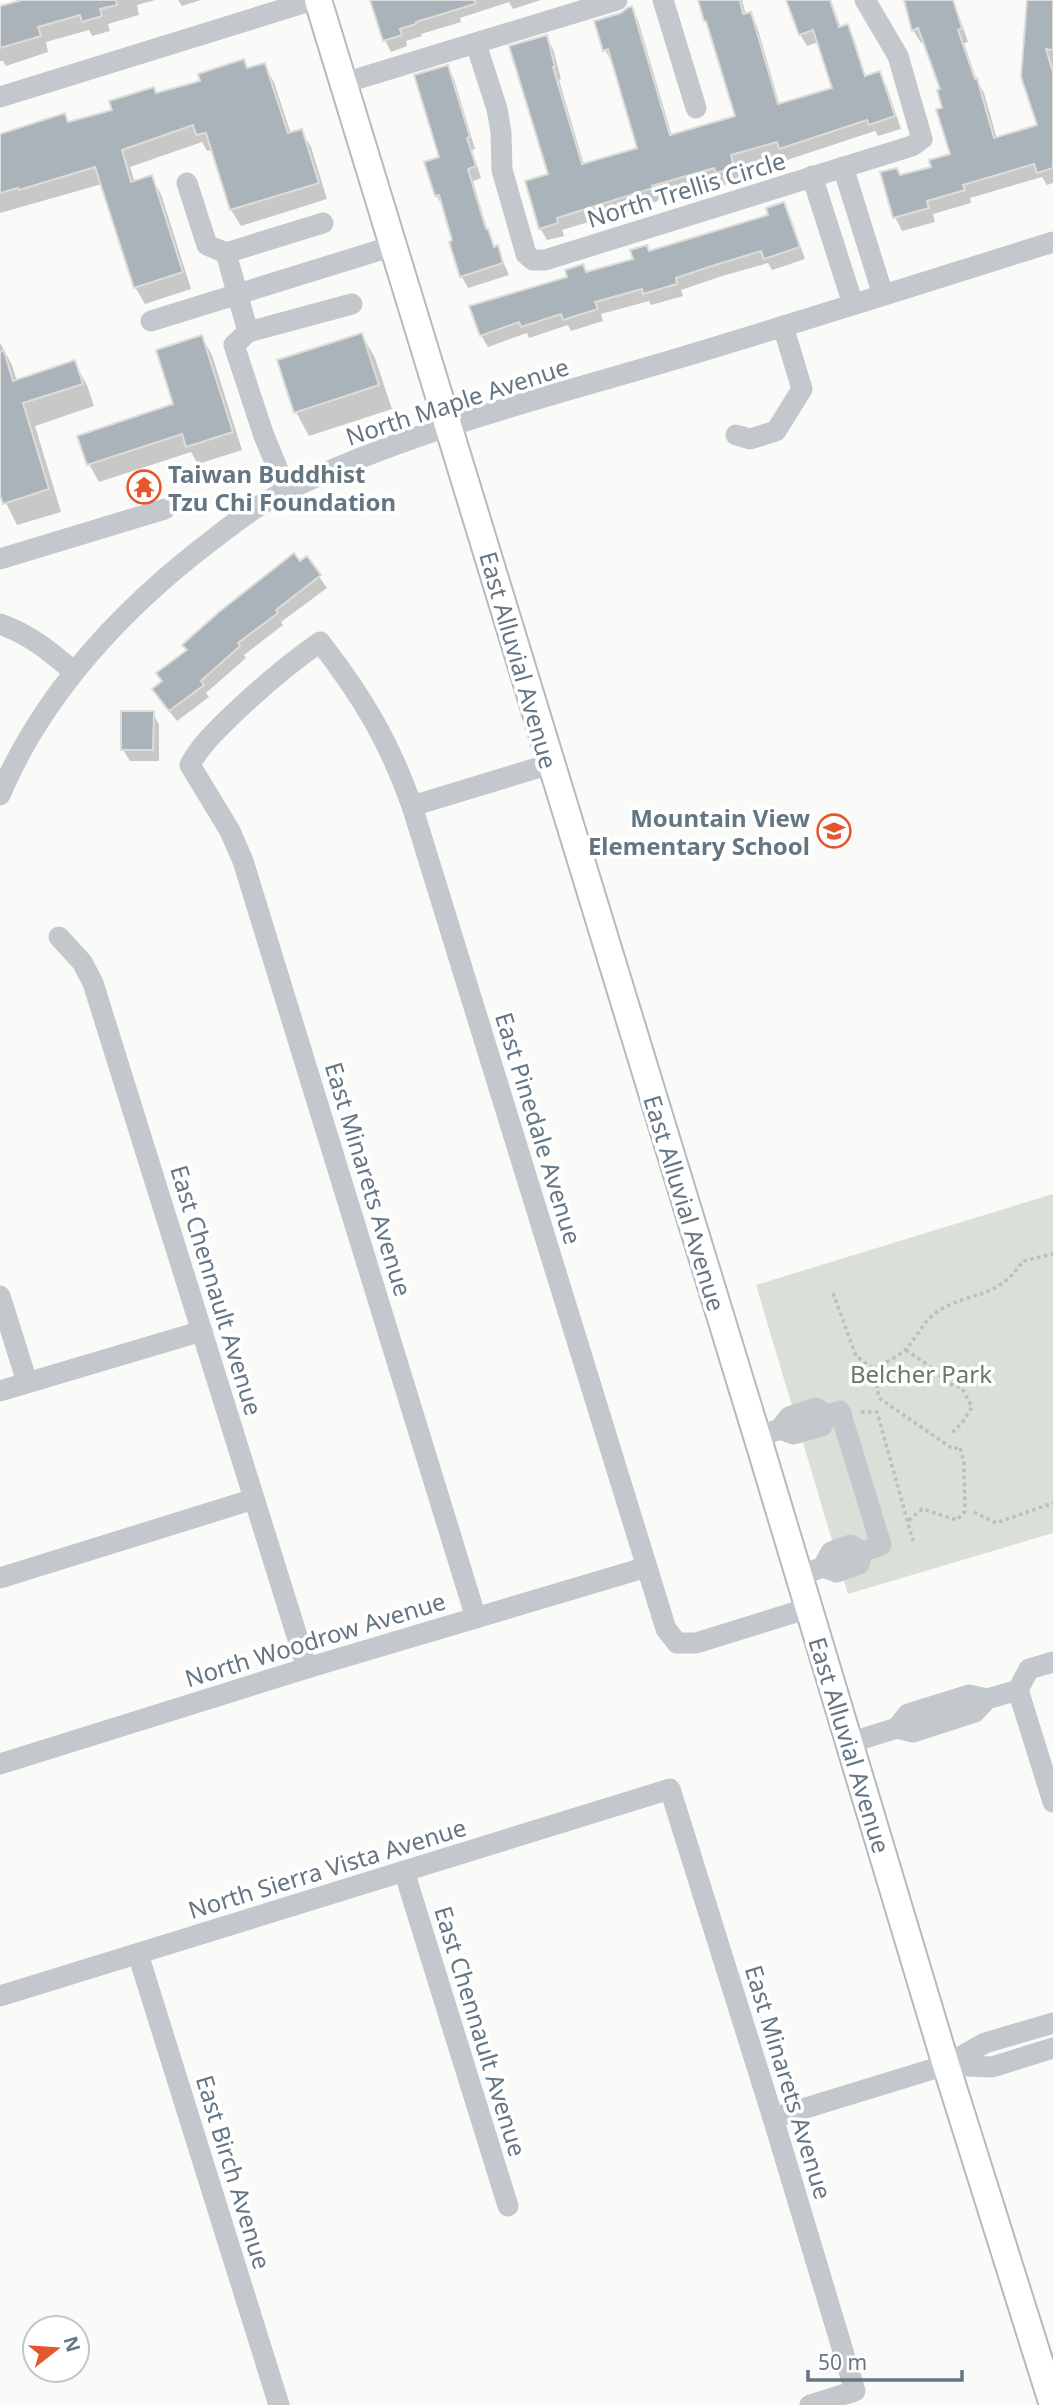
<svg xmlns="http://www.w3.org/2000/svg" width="1053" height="2405" font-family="'Noto Sans',sans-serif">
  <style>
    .green { fill: #dadfd7 }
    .shadow { fill: #0003 }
    .building { fill: #aab3b9; stroke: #dcdcda; stroke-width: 2 }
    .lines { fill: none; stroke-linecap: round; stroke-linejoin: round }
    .major-casing { stroke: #b5babe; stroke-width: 30 }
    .path { stroke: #bbbfc2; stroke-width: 3.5; stroke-dasharray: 3.5 3.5; stroke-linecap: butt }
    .minor { stroke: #c3c8cc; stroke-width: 21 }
    .major { stroke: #fff; stroke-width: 26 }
    .labels { text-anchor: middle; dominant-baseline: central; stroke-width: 7; stroke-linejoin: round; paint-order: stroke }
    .street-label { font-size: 24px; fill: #657683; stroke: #fff }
    .poi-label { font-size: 24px; font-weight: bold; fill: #657683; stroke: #fff; text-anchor: start }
    .park-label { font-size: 24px; fill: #687a64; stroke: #fff }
  </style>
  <rect width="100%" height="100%" fill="#fafaf8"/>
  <!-- green -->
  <polygon class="green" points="1053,1194 1053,1533 848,1594 756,1285"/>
  <!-- shadow -->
  <g class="shadow">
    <polygon points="18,0 155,0 137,5 139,15 108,24 110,31 92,36 89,30 46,42 48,52 6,66 3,61 0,61 0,7"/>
    <polygon points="178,0 201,0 182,6"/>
    <polygon points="372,0 541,0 513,9 509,2 460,18 461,22 421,34 422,36 406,41 407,46 391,52 385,40"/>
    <polygon points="710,0 742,0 746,15 750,14 757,26 780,106 834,89 819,42 807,46 800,34 794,0 831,0 841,28 847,26 854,38 866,78 879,73 886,85 901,129 878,136 875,131 787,160 784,154 736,167 740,180 724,185 722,180 658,199 658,201 562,230 564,236 547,240 540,228 551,175 546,37 553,49 561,79 559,80 584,165 639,149 614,62 612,62 605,50 596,22 622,14 631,8 638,20 672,136 737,117 712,32 705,21"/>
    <polygon points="905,0 951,0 958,13 968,42 964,43 977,81 984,93 997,139 1039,126 1028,0 1053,0 1053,183 1047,185 1042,177 970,198 971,203 933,214 935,222 902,231 895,217 933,168 952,155 942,90 925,42 921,43 913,30"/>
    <polygon points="243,61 248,70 264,65 274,82 291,134 301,131 311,147 327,199 241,226 231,210 213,150 207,151 202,142 130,167 135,183 151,178 161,194 191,289 145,304 135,287 102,184 0,213 0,143 64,115 69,124 202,82"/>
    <polygon points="447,67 454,79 475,149 472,150 481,178 473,181 495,256 497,248 509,275 468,288 462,277 451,243 454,242 443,207 436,195 441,158"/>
    <polygon points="783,204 790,216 805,259 772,270 768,263 722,276 681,290 683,296 651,305 649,301 601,314 603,321 571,331 568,325 529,338 527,333 488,347 481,335 586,273 635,260 647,247 650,252 770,216"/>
    <polygon points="362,335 375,358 392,409 309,436 296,412"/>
    <polygon points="202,337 212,355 242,450 198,464 191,452 99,482 89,464 175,405"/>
    <polygon points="0,343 12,365 17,381 74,362 87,385 94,406 35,426 61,512 17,525 0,491"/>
    <polygon points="307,559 327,588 281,622 283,625 244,655 246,658 206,693 209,697 177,721 161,701"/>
    <polygon points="153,713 159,725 159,761 130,761 123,750"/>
  </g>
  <!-- building -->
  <g class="building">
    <polygon points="22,0 116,0 117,5 100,9 102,16 82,22 80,15 38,27 41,36 0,48 0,6"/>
    <polygon points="370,0 475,0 475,4 416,22 416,24 400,29 402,35 383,41"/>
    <polygon points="698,0 740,0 743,14 751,12 778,104 832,88 813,30 799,35 786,0 830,0 839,27 848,24 865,76 880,71 895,116 869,125 867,120 779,149 777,142 731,155 734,168 716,173 714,168 652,186 653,188 557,218 558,223 539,229 525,181 548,174 509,46 547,35 555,67 553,67 582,164 637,148 608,49 603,51 594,21 621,13 627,8 632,6 670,135 735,116 706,21 704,21"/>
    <polygon points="904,0 953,0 962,28 958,30 975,79 977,78 994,138 1037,125 1021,77 1027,0 1053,0 1053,50 1046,49 1053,72 1053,168 1037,173 1034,164 963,185 965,190 927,201 929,208 893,218 880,172 897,168 900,175 931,167 929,160 950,154 936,109 942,108 937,90 940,89 918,28 912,31"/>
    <polygon points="244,59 247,68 265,63 288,133 302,129 319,183 230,210 206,133 196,135 193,125 122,150 131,182 152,175 183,272 134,288 95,167 19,190 18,188 0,193 0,134 65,113 68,122 112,110 109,101 154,87 156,93 200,81 198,74"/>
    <polygon points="448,65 470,137 467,138 476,166 468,169 486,229 488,229 494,247 498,245 503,263 460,277 449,242 452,240 439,195 435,196 424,162 439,157 414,75"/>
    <polygon points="784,202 800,247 764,259 761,251 715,265 676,278 677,284 643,294 642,289 595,302 598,309 563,320 561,314 521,327 519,322 480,336 469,306 567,277 565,270 583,264 586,272 633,259 630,250 647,245 649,251 768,215 766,208"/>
    <polygon points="362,333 379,385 294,413 277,360"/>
    <polygon points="202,335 233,432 186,447 182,434 87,465 77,436 173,404 156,350"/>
    <polygon points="4,351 13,381 75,360 83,384 23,403 49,489 3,504 0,495 0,352"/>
    <polygon points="294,553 300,561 307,556 321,575 276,610 278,613 238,643 240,646 201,681 204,685 169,711 152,689 162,681 156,673 187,650 182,645 219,612"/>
    <polygon points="121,711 154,711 153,750 121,750"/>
  </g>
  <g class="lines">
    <defs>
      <polyline id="major" points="318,0 761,1449 946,2065 1053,2405"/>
    </defs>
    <!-- major casing -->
    <use href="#major" class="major-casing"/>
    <!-- path -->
    <g class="path">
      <polyline points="833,1293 856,1356 874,1369 879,1398 953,1449 960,1447 964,1463 965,1511 957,1520 922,1509 908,1521"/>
      <polyline points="906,1350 931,1367 947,1383 962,1388 972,1407 962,1423 950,1435"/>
      <path d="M874,1369C883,1363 898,1357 906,1349C917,1338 923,1321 937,1312C972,1289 995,1302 1023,1261L1053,1254"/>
      <polyline points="861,1412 877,1412 913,1541"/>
      <polyline points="974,1512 996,1523 1053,1503"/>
    </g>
    <!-- minor -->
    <g class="minor">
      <polyline points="663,0 696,108"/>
      <polyline points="476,44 497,109 501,132 502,170 526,254 533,260 545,260 912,146 922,139 898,56 865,0"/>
      <polyline points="344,83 617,0"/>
      <polyline points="0,97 313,0"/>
      <polyline points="843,167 883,295"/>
      <polyline points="812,176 853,304"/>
      <polyline points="187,183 207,245 226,253 248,332"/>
      <polyline points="226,253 323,223"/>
      <polyline points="151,321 393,246"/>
      <polyline points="736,435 750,439 776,431 802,389 783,326"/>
      <polyline points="287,491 264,436 234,345 248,332 352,304"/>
      <polyline points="0,559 165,509"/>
      <path d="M0,624C29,634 51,652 74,672"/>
      <path d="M0,795C43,693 124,607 211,541C235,522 260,503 288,490C408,431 541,399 669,361C797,323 925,282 1053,242"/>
      <polyline points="412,806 550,764"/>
      <polyline points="59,937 82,962 93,983 307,1668"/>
      <polyline points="0,1296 27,1382"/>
      <polyline points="0,1391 202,1331"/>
      <polyline points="827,1415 840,1411 881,1545 862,1552"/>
      <polyline points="757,1437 780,1429 789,1417 816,1408 827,1415 822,1426 794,1434 780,1429"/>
      <polyline points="799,1576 823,1567 837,1572 859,1564 862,1552 851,1545 831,1552 823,1567"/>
      <polyline points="0,1578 254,1499"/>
      <path d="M476,1618L243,861L230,831L190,765C199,747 214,733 228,719C257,691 287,665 320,642C362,696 389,741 412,806L666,1629L677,1643H696L809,1608"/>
      <polyline points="1053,1662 1029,1669 1018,1690 1053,1802"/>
      <polyline points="897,1728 908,1714 969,1695 987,1699"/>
      <polyline points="849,1743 897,1728 913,1732 975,1712 987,1699 1018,1690"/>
      <polyline points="0,1764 307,1668 647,1567"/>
      <polyline points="404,1871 508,2206"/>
      <polyline points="138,1954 279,2405"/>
      <polyline points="0,1996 670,1789 773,2118 855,2391 810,2405"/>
      <polyline points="946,2065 992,2067 1053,2048"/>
      <polyline points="773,2118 946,2065 985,2043 1053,2023"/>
    </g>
    <!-- major -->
    <use href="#major" class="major"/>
  </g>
  <!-- icons -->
  <defs>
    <symbol id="temple-ring" viewBox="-11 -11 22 22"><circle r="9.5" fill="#fff" stroke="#e4572e" stroke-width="1.5"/><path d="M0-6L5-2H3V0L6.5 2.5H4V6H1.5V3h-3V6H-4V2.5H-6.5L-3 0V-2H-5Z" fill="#e4572e"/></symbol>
    <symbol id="school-ring" viewBox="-11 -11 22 22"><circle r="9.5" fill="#fff" stroke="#e4572e" stroke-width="1.5"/><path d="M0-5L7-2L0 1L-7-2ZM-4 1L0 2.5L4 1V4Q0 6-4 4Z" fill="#e4572e"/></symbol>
  </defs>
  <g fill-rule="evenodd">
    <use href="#temple-ring" x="125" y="468" width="38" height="38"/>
    <use href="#school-ring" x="815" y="812" width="38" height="38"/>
  </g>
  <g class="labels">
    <!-- street labels -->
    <g class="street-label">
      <text transform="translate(686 189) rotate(-17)">North Trellis Circle</text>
      <text transform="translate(457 401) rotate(-18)">North Maple Avenue</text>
      <text transform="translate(519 660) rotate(74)">East Alluvial Avenue</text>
      <text transform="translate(539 1128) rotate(73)">East Pinedale Avenue</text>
      <text transform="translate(369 1179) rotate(73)">East Minarets Avenue</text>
      <text transform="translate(685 1203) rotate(73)">East Alluvial Avenue</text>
      <text transform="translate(217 1290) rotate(73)">East Chennault Avenue</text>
      <text transform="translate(315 1639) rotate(-17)">North Woodrow Avenue</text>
      <text transform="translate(850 1745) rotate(73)">East Alluvial Avenue</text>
      <text transform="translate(327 1868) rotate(-17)">North Sierra Vista Avenue</text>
      <text transform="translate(481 2031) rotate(73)">East Chennault Avenue</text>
      <text transform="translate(789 2082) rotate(73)">East Minarets Avenue</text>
      <text transform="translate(234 2172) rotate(73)">East Birch Avenue</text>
    </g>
    <!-- poi labels -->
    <g class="poi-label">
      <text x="168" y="473">Taiwan Buddhist<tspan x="168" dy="28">Tzu Chi Foundation</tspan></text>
      <text x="810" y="817" text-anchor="end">Mountain View<tspan x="810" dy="28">Elementary School</tspan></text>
    </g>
    <!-- park labels -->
    <g class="park-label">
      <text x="921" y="1373">Belcher Park</text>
    </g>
  </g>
  <!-- north arrow -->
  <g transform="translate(56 2349) rotate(73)"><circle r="33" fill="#ffffff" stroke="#c1c8cd" stroke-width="2"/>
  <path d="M0-5L12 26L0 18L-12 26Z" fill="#e4572e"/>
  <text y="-10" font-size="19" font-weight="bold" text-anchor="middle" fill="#657683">N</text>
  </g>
  <!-- scale -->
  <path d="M808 2370v10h154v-10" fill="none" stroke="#657683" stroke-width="3.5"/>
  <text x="818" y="2370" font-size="21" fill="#657683" stroke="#ffffff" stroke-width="5" paint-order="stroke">50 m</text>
</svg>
